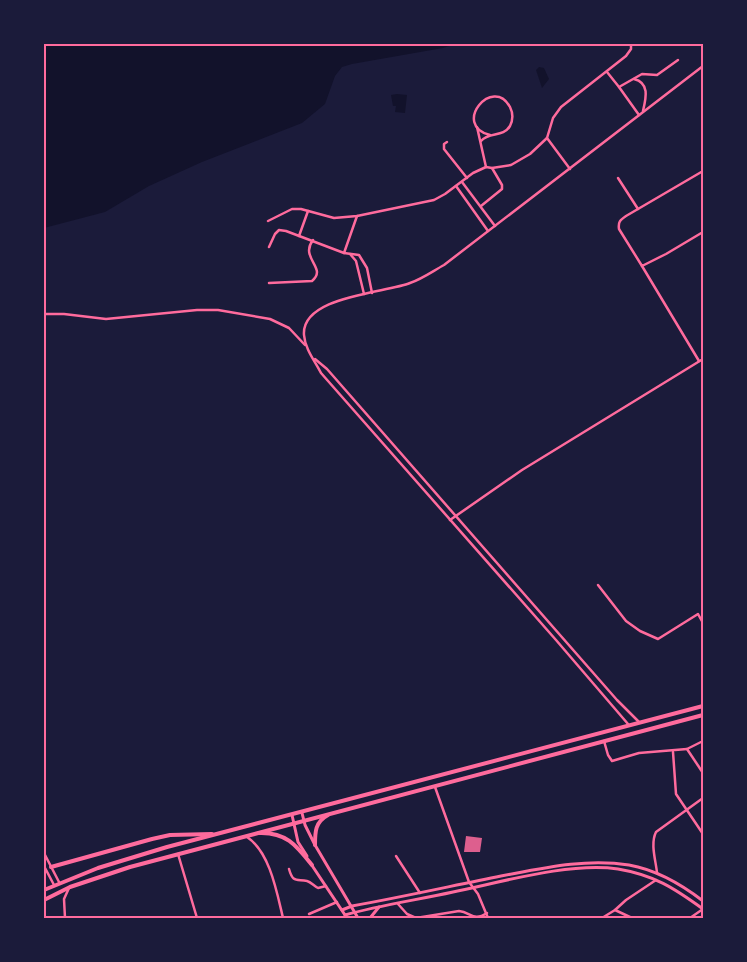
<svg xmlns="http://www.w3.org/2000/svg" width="747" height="962" font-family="'Noto Sans',sans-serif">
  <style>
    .water { fill: #12122b }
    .building { fill: #dd5f8e }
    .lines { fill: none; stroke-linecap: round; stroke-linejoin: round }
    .minor { stroke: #ff6b9d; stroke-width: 2.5 }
    .tertiary { stroke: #ff6b9d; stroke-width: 3 }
    .secondary { stroke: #ff6b9d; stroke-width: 3 }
    .trunk { stroke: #ff6b9d; stroke-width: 4 }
    .neatline { fill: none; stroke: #ff6b9d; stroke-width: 2 }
  </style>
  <rect width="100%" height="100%" fill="#1b1b3a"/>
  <!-- water -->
  <g class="water">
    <polygon points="44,44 455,44 443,48 352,64 342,67 335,76 325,104 302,123 202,162 149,186 105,212 44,228"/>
    <polygon points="539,67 544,68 549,79 542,88 536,70"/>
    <polygon points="397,94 407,95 405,113 395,112 396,106 393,106 391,95"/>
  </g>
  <!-- building -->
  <polygon class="building" points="466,836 482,838 480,852 464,852"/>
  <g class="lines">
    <!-- minor -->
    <g class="minor">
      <polyline points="607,72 619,87 642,74 657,75 678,60"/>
      <path d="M634,79C650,83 646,98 643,111"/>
      <polyline points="619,87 639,115"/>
      <polyline points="477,127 486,167"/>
      <path d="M481,141C489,131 503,138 510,126C513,120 513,113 510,107C493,75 451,125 490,135"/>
      <polyline points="447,142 444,144 444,149 467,178"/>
      <polyline points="570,169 547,138 553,118 561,107 626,56 631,49 631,44"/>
      <path d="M703,171L626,216C620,220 618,222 619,229L642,266L666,254L703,232"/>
      <polyline points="618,178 638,209"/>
      <polyline points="462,182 495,226"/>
      <polyline points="456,186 488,231"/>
      <polyline points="481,206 502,189 502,185 492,168"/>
      <polyline points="268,221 292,209 301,209 334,218 357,216 434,200 445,194 473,173 486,167 492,168 511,165 530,154 547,138"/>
      <polyline points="299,236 308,211"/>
      <polyline points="269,247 275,234 279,230 286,231 344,253 359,255 367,268 372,293"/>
      <polyline points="344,253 357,216"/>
      <polyline points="350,254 356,261 364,294"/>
      <polyline points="642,266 699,361"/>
      <path d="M269,283L312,281C328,268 299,258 313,240"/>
      <polyline points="44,314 64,314 106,319 197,310 218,310 270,319 289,328 305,345"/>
      <polyline points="315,359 327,369 617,700 639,722"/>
      <polyline points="450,520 522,470 703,359"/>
      <polyline points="598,585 626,621 640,631 658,639 698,614 703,623"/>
      <path d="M628,724L556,640L321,373C315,361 305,349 304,335C301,296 385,293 410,283C422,279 433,271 444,265L703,66"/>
      <polyline points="604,741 608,755 612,761 639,753 687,749 703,741"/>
      <polyline points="687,749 703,773"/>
      <polyline points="673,752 676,794 703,834"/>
      <polyline points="435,787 469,882 478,894 488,918"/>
      <path d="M247,837C270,852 277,893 283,918"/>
      <polyline points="44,853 59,882"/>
      <polyline points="178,854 197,918"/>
      <polyline points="396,856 420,893"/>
      <polyline points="44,866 54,885"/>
      <path d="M289,869C293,883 296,879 307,881C311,882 314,886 318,888L326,886"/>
      <path d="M657,873C656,861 650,844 656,832L703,798"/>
      <path d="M398,904L407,914L416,918L459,911C471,912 473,922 487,913"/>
      <polyline points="615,910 632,918"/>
      <polyline points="309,914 337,902"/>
      <polyline points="65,918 64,899 69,888"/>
      <polyline points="602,918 615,910 626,900 656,880"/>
      <polyline points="690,918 703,909"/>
    </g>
    <!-- tertiary -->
    <g class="tertiary">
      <path d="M342,910L352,906C402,897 451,886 501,876C543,868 586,858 629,865C657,870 681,884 703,901"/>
      <path d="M345,915C380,905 417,900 453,892C502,882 569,862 618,869C654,875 674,888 703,909"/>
    </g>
    <!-- secondary -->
    <g class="secondary">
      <polyline points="302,813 305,825 315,845 358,918"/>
      <polyline points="292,815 298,842 307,856"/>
      <polyline points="311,864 347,918"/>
      <polyline points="370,918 379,907"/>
    </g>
    <!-- trunk -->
    <g class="trunk">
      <path d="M259,833C286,832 296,845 312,865"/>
      <path d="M315,845C315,832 315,822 328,815"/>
      <polyline points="51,867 152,839 170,835 212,834"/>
      <polyline points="44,890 98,868 167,847 703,706"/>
      <polyline points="44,900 70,887 130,867 703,715"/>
    </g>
  </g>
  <!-- border -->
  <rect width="747" height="962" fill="none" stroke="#1b1b3a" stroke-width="90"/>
  <rect x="45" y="45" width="657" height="872" class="neatline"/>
</svg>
